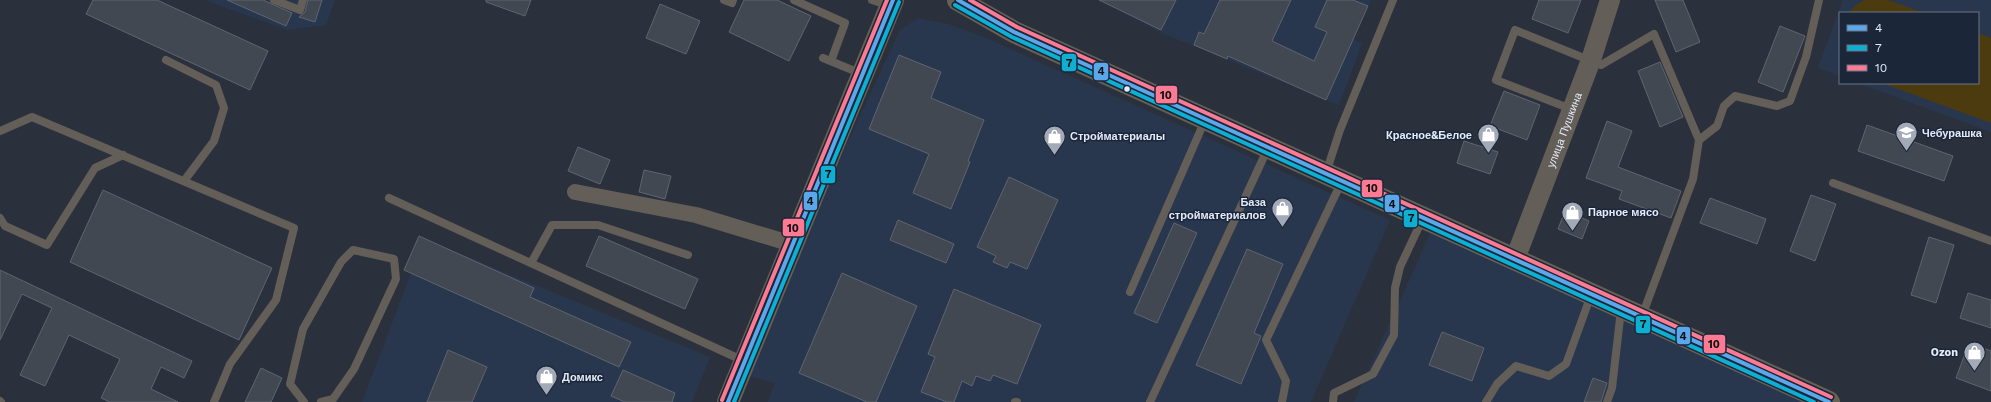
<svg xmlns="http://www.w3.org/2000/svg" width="1991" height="402" font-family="'Work Sans',sans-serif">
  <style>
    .built { fill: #29374e }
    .green { fill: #4d3b10 }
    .building { fill: #424851; stroke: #5f656f }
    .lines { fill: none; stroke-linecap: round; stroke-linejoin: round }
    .service { stroke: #635e58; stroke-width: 8 }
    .minor { stroke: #635e58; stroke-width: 16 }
    .tertiary { stroke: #635e58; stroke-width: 20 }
    .secondary { stroke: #666055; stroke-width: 22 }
    .bus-1-casing { stroke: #1b2639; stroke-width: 7 }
    .bus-2-casing { stroke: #1b2639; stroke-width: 7 }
    .bus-3-casing { stroke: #1b2639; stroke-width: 7 }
    .bus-1 { stroke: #5aa8eb; stroke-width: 4 }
    .bus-2 { stroke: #0dafd3; stroke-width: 4 }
    .bus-3 { stroke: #fe7a93; stroke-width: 4 }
    .bus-dot { fill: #e4ebf9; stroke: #1b2639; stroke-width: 1.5 }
    .labels { text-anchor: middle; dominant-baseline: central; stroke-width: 3; stroke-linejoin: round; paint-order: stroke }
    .street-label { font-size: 11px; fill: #e4ebf9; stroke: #1b2639 }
    .poi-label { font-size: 11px; font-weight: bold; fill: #e4ebf9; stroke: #1b2639; text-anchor: start }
    .line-badge { stroke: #1b2639; stroke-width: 1.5 }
    .pale-badge-label { font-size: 11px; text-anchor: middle; font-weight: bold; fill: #111 }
  </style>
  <rect width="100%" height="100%" fill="#2b313c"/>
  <!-- built -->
  <g class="built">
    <polygon points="205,0 335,0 326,25 287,30"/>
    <polygon points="1100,0 1371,0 1353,39 1362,43 1339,105 1162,33"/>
    <polygon points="1843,0 1991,0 1991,132 1858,83 1978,83 1978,13 1840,13 1840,76 1818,68"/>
    <polygon points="918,18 948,24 984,37 1390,220 1311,402 768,402 775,383 740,374 900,30"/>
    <polygon points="1434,225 1824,402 1354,402"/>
    <polygon points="424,239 710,357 692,402 362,402"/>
  </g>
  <!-- green -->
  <g class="green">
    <polygon points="1864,0 1888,0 1924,13 1850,13 1855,6"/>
    <polygon points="1978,33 1991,38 1991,123 1882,83 1978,83"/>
  </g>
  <!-- building -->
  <g class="building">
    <polygon points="93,0 157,0 268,51 250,90 86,14"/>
    <polygon points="227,0 263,0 292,13 286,26"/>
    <polygon points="308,0 322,0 315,22 299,17 305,12"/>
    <polygon points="486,0 531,0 525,16 486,2"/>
    <polygon points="744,0 777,0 811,16 789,61 729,32"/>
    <polygon points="1099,0 1176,0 1161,30"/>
    <polygon points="1220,0 1291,0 1272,41 1314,61 1327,32 1315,27 1327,0 1353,0 1368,6 1326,100 1228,56 1227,59 1194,45 1199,32 1204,34"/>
    <polygon points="1539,0 1581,0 1568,33 1532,19"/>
    <polygon points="1655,0 1683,0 1700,42 1676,52"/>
    <polygon points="660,4 700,21 686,54 646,38"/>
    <polygon points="1780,26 1805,36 1783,92 1758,82"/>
    <polygon points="899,55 941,72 931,98 984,120 968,161 970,162 951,209 913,193 929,154 869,129"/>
    <polygon points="1660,62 1683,117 1660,127 1638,71"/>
    <polygon points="1504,91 1540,105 1527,140 1490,126"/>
    <polygon points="1607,121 1632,131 1618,167 1681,191 1671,218 1619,199 1622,191 1586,178"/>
    <polygon points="1867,125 1953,156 1944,181 1858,151"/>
    <polygon points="1464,141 1498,152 1490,174 1457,163"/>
    <polygon points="578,147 610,160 600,184 568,171"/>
    <polygon points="644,170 671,176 665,199 639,192"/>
    <polygon points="1009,177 1058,200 1027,269 1010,262 1007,268 993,262 996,256 977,247"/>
    <polygon points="103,190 272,268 239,340 70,262"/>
    <polygon points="1811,195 1836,204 1815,261 1790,251"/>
    <polygon points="1710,198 1766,219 1757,244 1700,223"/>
    <polygon points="1565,211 1589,221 1582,239 1558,229"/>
    <polygon points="898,220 954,244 946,263 890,240"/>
    <polygon points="1174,223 1197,233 1157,323 1134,313"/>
    <polygon points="419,236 534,288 530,297 631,342 619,367 404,270"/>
    <polygon points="599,236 698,279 685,309 586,266"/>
    <polygon points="1929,237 1954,245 1936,303 1911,295"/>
    <polygon points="1247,249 1283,264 1254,333 1261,336 1241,384 1196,365"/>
    <polygon points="0,270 192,361 184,378 161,367 151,389 178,402 110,402 101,398 120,359 69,335 45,386 20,375 52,308 22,294 0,340"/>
    <polygon points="842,273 917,306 876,402 867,402 799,373"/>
    <polygon points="954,289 1041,325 1017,384 993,375 990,381 976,376 972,386 962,381 954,402 947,402 921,392 935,357 928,354"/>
    <polygon points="1968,293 1991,300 1991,328 1960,318"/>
    <polygon points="1442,332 1484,348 1472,381 1429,365"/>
    <polygon points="1969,343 1991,351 1991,391 1956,378"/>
    <polygon points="448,350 487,367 472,402 427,402"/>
    <polygon points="261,368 282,378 271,402 245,402"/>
    <polygon points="623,370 675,393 672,402 625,402 611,396"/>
    <polygon points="1593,378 1607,383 1601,402 1584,402"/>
  </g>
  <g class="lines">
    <!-- service -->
    <g class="service">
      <polyline points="274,0 300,10 303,0"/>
      <polyline points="724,0 732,3 733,0"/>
      <polyline points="794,0 845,23 831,61"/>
      <polyline points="872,0 890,6"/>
      <polyline points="823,58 862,74"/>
      <polyline points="166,60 216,85 224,108 214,141 184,181"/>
      <polyline points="1571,109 1496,80 1515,30 1601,65 1654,34 1699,140 1693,179 1642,316"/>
      <polyline points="0,131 32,117 294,228 276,300 230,364 214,402"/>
      <polyline points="1699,140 1717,126 1724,106 1735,96 1777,106 1790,101 1806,57 1819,0"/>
      <polyline points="1326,173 1340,130 1393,0"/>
      <polyline points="1833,183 1991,241"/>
      <polyline points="389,198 744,361"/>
      <polyline points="0,218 5,226 47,245 95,168 123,155"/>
      <polyline points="531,263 552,225 598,225 688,255"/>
      <polyline points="1130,292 1205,120"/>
      <polyline points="0,401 1,402"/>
      <polyline points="304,402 290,384 303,329 341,262 353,250 394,259 396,279 354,369 333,399 321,402"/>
      <polyline points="1015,402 1017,402"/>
      <polyline points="1150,402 1268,148"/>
      <polyline points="1282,402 1286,381 1266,340 1342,181"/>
      <polyline points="1333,402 1334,393 1373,374 1394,335 1395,288 1400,267 1423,218"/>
      <polyline points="1486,402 1497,384 1516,366 1549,376 1566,364 1591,295"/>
      <polyline points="1607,402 1612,388 1621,310"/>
    </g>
    <!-- minor -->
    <polyline class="minor" points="575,192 696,215 792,244"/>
    <!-- tertiary -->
    <path class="tertiary" id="s1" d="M1515,259L1591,60L1610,0"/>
    <!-- secondary -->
    <g class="secondary">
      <polyline points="958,0 1014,32 1829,402"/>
      <polyline points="728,402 893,0"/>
    </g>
    <defs>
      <g id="bus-1">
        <polyline points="958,0 1014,32 1829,402"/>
        <polyline points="728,402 893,0"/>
      </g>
      <g id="bus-2">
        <polyline points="955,5 1012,37 1814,402"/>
        <polyline points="734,402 899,2"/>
      </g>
      <g id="bus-3">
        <polyline points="970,0 1017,27 1831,397"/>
        <polyline points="722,400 887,0"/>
      </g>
    </defs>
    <!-- bus-1 casing -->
    <use href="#bus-1" class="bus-1-casing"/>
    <!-- bus-2 casing -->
    <use href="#bus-2" class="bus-2-casing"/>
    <!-- bus-3 casing -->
    <use href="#bus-3" class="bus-3-casing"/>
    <!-- bus-1 -->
    <use href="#bus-1" class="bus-1"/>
    <!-- bus-2 -->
    <use href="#bus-2" class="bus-2"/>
    <!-- bus-3 -->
    <use href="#bus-3" class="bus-3"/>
  </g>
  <!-- icons -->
  <defs>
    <symbol id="school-pin" viewBox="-11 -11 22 30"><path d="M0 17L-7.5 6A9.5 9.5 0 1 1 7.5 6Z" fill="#a3aab7" stroke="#1b2639"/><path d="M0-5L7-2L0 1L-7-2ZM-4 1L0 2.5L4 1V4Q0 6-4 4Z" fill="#fff"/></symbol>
    <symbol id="shop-pin" viewBox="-11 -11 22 30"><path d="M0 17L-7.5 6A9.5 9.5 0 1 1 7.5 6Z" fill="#a3aab7" stroke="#1b2639"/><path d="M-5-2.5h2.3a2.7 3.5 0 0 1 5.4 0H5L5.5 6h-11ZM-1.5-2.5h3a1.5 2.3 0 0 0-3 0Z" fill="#fff"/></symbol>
  </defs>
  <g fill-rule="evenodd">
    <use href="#school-pin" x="1894" y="120" width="25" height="34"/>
    <use href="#shop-pin" x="1476" y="122" width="25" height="34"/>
    <use href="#shop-pin" x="1042" y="124" width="25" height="34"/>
    <use href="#shop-pin" x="1270" y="196" width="25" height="34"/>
    <use href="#shop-pin" x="1560" y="200" width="25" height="34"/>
    <use href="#shop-pin" x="1962" y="340" width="25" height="34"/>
    <use href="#shop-pin" x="534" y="364" width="25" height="34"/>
  </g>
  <!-- markers -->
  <circle class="bus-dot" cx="1127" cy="89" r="3.5"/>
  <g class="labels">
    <!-- street labels -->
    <g class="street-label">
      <text stroke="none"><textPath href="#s1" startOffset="138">улица Пушкина</textPath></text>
    </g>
    <!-- poi labels -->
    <g class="poi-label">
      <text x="1922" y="133">Чебурашка</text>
      <text x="1472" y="135" text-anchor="end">Красное&amp;Белое</text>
      <text x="1070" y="136">Стройматериалы</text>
      <text x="1266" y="202" text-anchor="end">База<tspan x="1266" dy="13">стройматериалов</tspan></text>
      <text x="1588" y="212">Парное мясо</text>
      <text x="1958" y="352" text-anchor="end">Ozon</text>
      <text x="562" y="377">Домикс</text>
    </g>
  </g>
  <g class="line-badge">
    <rect x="1061" y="53" width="16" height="19" rx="4" fill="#0dafd3"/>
    <rect x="1093" y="62" width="16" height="19" rx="4" fill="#5aa8eb"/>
    <rect x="1155" y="85" width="23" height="19" rx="4" fill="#fe7a93"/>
    <rect x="820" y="165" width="16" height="19" rx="4" fill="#0dafd3"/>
    <rect x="1361" y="179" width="22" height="19" rx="4" fill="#fe7a93"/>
    <rect x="803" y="191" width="15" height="20" rx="4" fill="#5aa8eb"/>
    <rect x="1384" y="194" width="16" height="19" rx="4" fill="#5aa8eb"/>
    <rect x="1403" y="209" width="15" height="19" rx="4" fill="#0dafd3"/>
    <rect x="782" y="218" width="23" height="19" rx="4" fill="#fe7a93"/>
    <rect x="1635" y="315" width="16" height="19" rx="4" fill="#0dafd3"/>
    <rect x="1676" y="326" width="15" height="19" rx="4" fill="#5aa8eb"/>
    <rect x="1703" y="334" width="23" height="20" rx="4" fill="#fe7a93"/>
  </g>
  <g class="pale-badge-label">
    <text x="1069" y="67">7</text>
    <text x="1101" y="75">4</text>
    <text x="1166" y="99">10</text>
    <text x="828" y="178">7</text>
    <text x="1372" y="192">10</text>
    <text x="810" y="205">4</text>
    <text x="1392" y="208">4</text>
    <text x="1411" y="222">7</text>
    <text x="793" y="232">10</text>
    <text x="1643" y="328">7</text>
    <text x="1683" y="340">4</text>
    <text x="1714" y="348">10</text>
  </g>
  <!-- legend -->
  <rect x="1839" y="12" width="140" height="72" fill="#1b2639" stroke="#6b7586"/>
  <rect x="1847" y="25" width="20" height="6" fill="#5aa8eb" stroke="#6b7586"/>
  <text x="1875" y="32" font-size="12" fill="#e4ebf9">4</text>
  <rect x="1847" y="45" width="20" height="6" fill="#0dafd3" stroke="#6b7586"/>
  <text x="1875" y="52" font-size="12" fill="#e4ebf9">7</text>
  <rect x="1847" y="65" width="20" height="6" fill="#fe7a93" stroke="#6b7586"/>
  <text x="1875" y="72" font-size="12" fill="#e4ebf9">10</text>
</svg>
